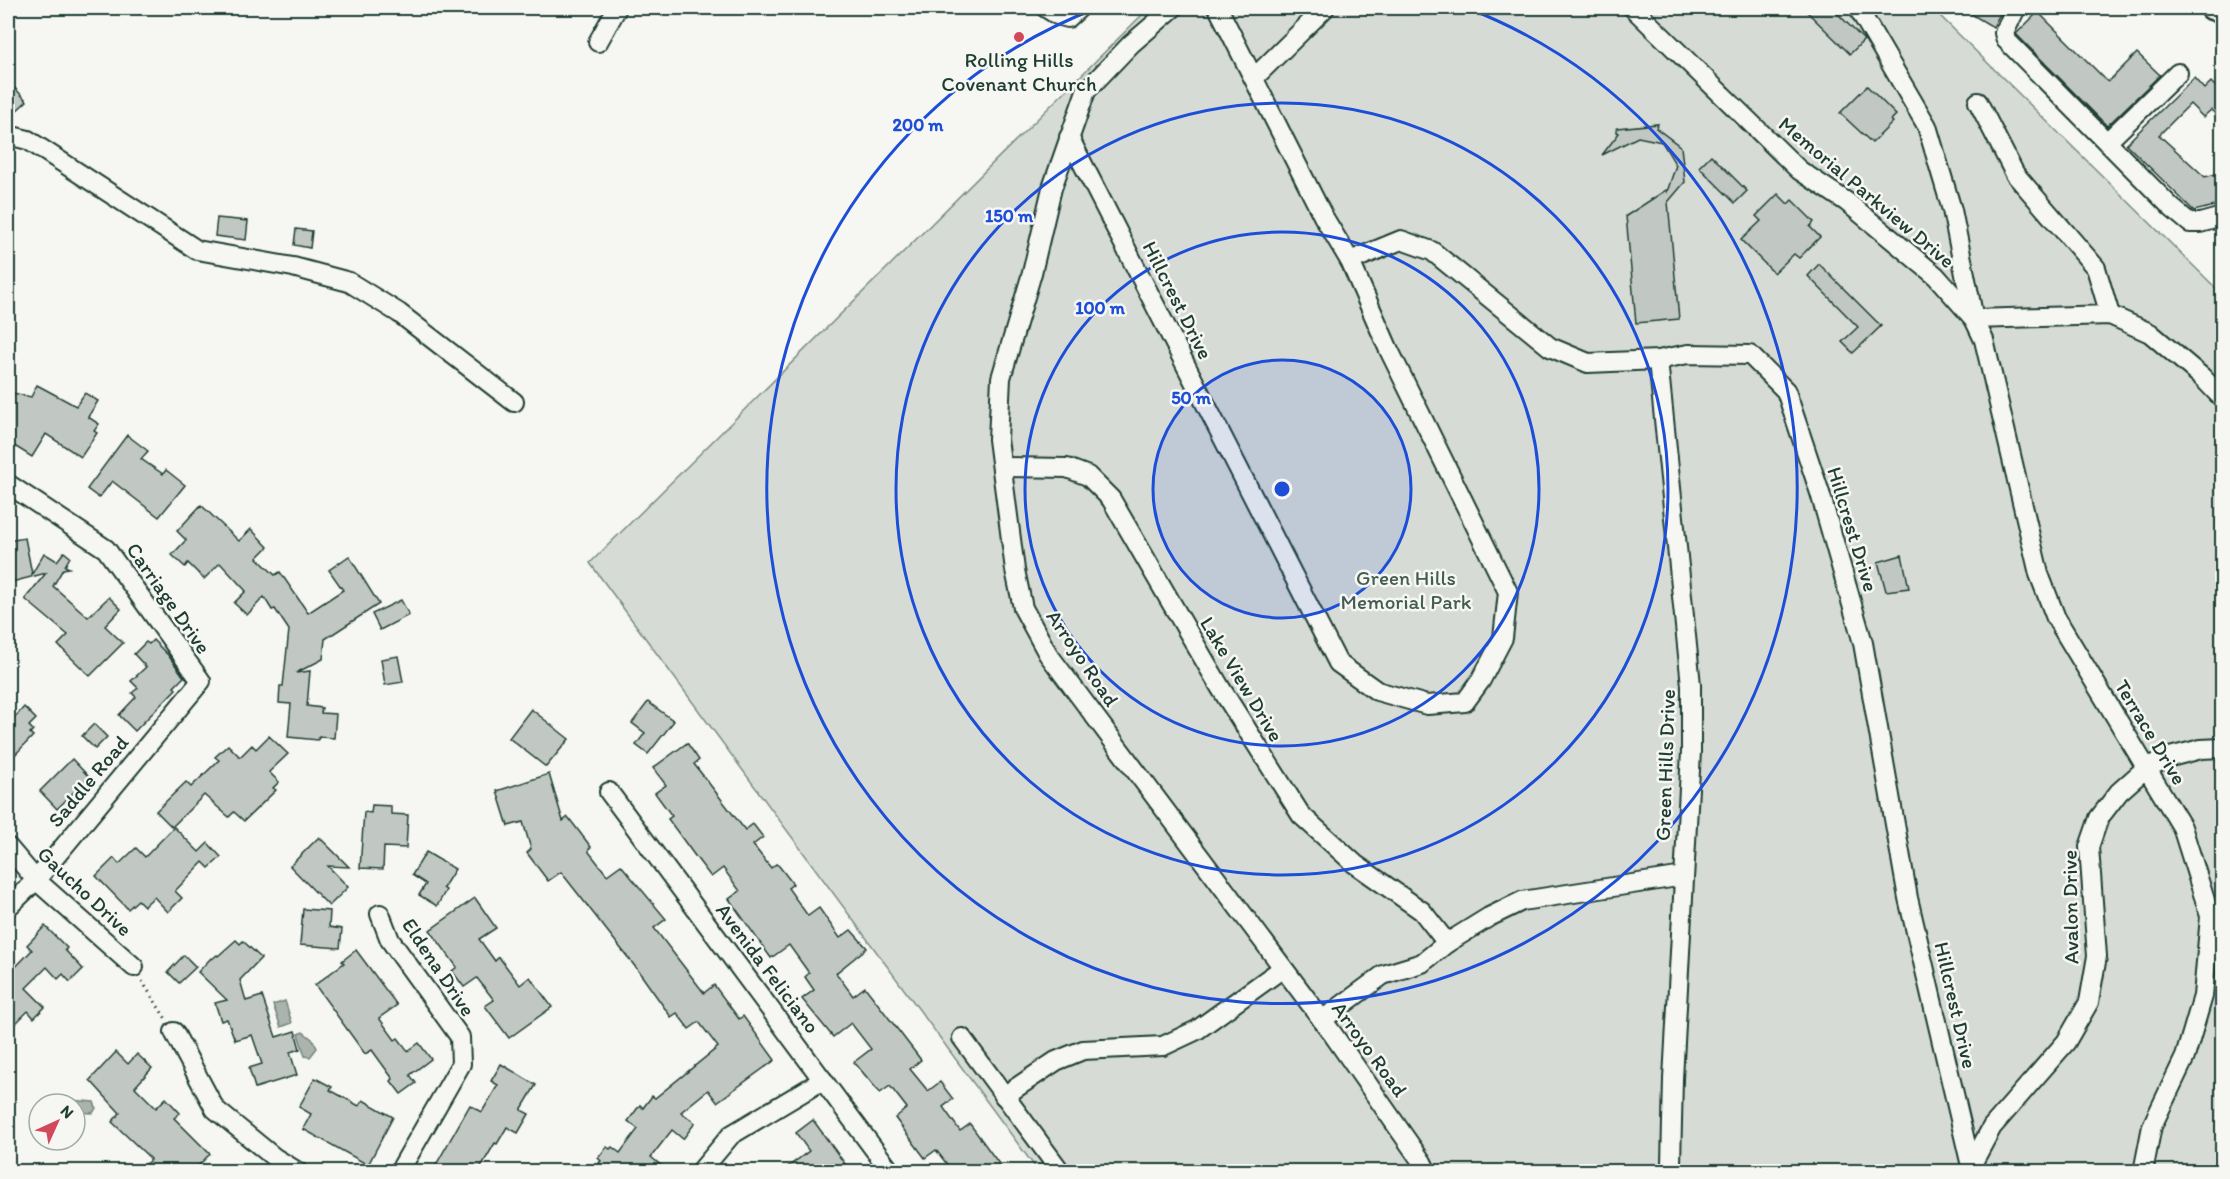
<svg xmlns="http://www.w3.org/2000/svg" width="2230" height="1179" font-family="Itim,sans-serif">
  <style>
    .green { fill: #d6dbd6; stroke: #7a8c85; stroke-width: 1.5 }
    .water { fill: #aab3ae; stroke: #72847d; stroke-width: 1.5 }
    .building { fill: #c1c8c3; stroke: #1f3d34; stroke-width: 1.5 }
    .lines { fill: none; stroke-linecap: round; stroke-linejoin: round }
    .minor-casing { stroke: #1f3d34; stroke-width: 22 }
    .major-casing { stroke: #1f3d34; stroke-width: 27 }
    .path { stroke: #1f3d34; stroke-width: 3; stroke-dasharray: 1.5 4.5; stroke-linecap: butt }
    .minor { stroke: #f6f6f2; stroke-width: 18 }
    .major { stroke: #f6f6f2; stroke-width: 22 }
    .ring { fill: none; stroke: #1d4ed8; stroke-width: 3 }
    .poi-dot { fill: #d1495b; stroke: #f6f6f2; stroke-width: 2 }
    .labels { text-anchor: middle; dominant-baseline: central; stroke-width: 5; stroke-linejoin: round; paint-order: stroke }
    .poi-label { font-size: 21px; fill: #1f3d34; stroke: #f6f6f2 }
    .street-label { font-size: 21px; fill: #1f3d34; stroke: #f6f6f2 }
    .park-label { font-size: 21px; fill: #445d54; stroke: #f6f6f2 }
    .centre { fill: #1d4ed8; stroke: #f6f6f2; stroke-width: 3 }
    .ring-label { font-size: 18px; text-anchor: middle; font-weight: bold; fill: #1d4ed8; stroke: #f6f6f2; stroke-width: 5; stroke-linejoin: round; paint-order: stroke }
  </style>
  <rect width="100%" height="100%" fill="#f6f6f2"/>
  <filter id="ink" filterUnits="userSpaceOnUse"><feTurbulence type="fractalNoise" baseFrequency=".0167" numOctaves="2"/><feDisplacementMap in="SourceGraphic" scale="12" xChannelSelector="R" yChannelSelector="G"/><feConvolveMatrix kernelMatrix="1 2 1 2 8 2 1 2 1" color-interpolation-filters="sRGB"/></filter>
  <g filter="url(#ink)">
    <!-- green -->
    <polygon class="green" points="1149,8 1932,8 2222,294 2222,1171 1038,1171 590,563"/>
    <!-- water -->
    <g class="water">
      <polygon points="285,1001 292,1023 281,1027 273,1005"/>
      <polygon points="303,1032 312,1039 317,1048 310,1057 305,1056 298,1034"/>
      <polygon points="69,1100 94,1102 96,1108 93,1113 75,1112 75,1104 68,1104"/>
    </g>
    <!-- building -->
    <g class="building">
      <polygon points="1803,8 1832,8 1864,40 1850,54"/>
      <polygon points="1961,8 2003,8 1993,27"/>
      <polygon points="2038,12 2108,82 2137,53 2160,75 2107,126 2016,34"/>
      <polygon points="2194,78 2204,89 2211,82 2223,94 2223,121 2211,110 2203,117 2190,104 2159,135 2205,177 2223,172 2223,204 2194,211 2126,144"/>
      <polygon points="8,81 27,101 14,113 8,107"/>
      <polygon points="1867,86 1896,115 1891,120 1893,122 1872,143 1840,113"/>
      <polygon points="1658,124 1656,128 1681,147 1685,182 1668,202 1679,319 1636,323 1626,216 1666,190 1667,192 1676,165 1662,142 1638,137 1602,155 1619,133 1617,132 1617,128"/>
      <polygon points="1711,155 1747,191 1735,203 1699,167"/>
      <polygon points="1778,194 1788,204 1792,200 1814,222 1810,227 1820,237 1799,258 1794,254 1774,273 1741,240 1761,221 1756,216"/>
      <polygon points="217,218 248,221 246,240 215,236"/>
      <polygon points="296,229 312,231 310,248 294,245"/>
      <polygon points="1819,264 1881,326 1853,353 1842,342 1858,327 1808,276"/>
      <polygon points="37,385 76,406 85,393 98,401 88,417 99,424 94,431 97,433 81,457 46,434 32,457 8,442 8,392 31,397"/>
      <polygon points="127,435 148,451 141,459 163,474 166,470 185,485 159,517 112,481 99,498 87,489"/>
      <polygon points="201,505 239,541 251,529 268,547 257,558 275,575 280,572 308,613 343,590 329,570 349,556 379,604 325,639 323,659 296,673 310,671 307,706 322,708 321,713 336,714 334,738 319,737 318,740 288,737 291,704 279,703 280,686 283,686 289,630 275,609 272,610 264,597 247,615 234,603 246,591 220,563 204,579 188,563 185,567 172,555 186,540 177,531"/>
      <polygon points="25,538 32,574 44,553 57,561 64,552 70,557 65,566 69,568 63,569 53,586 88,617 109,597 121,609 105,626 123,643 90,676 58,645 68,635 25,599 46,573 8,583 8,541"/>
      <polygon points="1902,555 1909,588 1886,591 1878,562"/>
      <polygon points="401,600 409,615 380,630 372,614"/>
      <polygon points="153,640 168,655 184,677 174,687 176,689 135,731 119,715 136,697 132,693 138,688 131,681 146,667 134,654 146,642 149,644"/>
      <polygon points="398,656 403,682 385,685 381,659"/>
      <polygon points="648,702 674,721 648,754 636,745 645,733 632,723"/>
      <polygon points="24,707 36,719 29,726 33,730 30,733 33,736 8,762 8,725"/>
      <polygon points="531,709 569,739 546,767 509,738"/>
      <polygon points="94,724 107,737 95,749 82,736"/>
      <polygon points="269,736 288,754 269,772 279,782 273,788 276,790 244,821 234,812 229,817 204,795 172,827 156,811 186,782 191,787 219,760 215,757 228,745 240,757 252,745 256,749"/>
      <polygon points="687,743 699,760 694,764 745,830 753,824 763,837 753,845 771,868 776,864 779,866 793,884 788,888 808,916 819,908 840,938 851,930 867,948 836,973 853,996 865,987 921,1060 910,1069 928,1091 940,1082 953,1099 943,1107 960,1131 970,1124 1005,1172 953,1172 936,1150 925,1158 895,1118 907,1108 890,1086 880,1093 854,1062 871,1049 851,1023 833,1037 802,999 814,990 805,977 809,973 789,945 771,958 729,899 740,891 723,868 711,877 695,856 668,819 672,816 655,793 666,785 653,768"/>
      <polygon points="72,759 89,777 57,809 40,791"/>
      <polygon points="549,774 563,821 568,817 591,847 589,849 589,852 607,875 621,865 666,919 654,928 691,976 704,993 714,985 739,1019 743,1016 775,1060 717,1102 708,1090 681,1112 695,1123 683,1139 672,1130 651,1157 669,1172 609,1172 599,1163 601,1161 598,1158 607,1147 610,1149 612,1147 620,1153 638,1129 628,1121 640,1105 643,1108 652,1096 655,1098 718,1047 699,1022 689,1029 677,1013 671,1017 637,969 561,872 548,881 527,853 531,849 523,822 508,826 497,791"/>
      <polygon points="372,805 391,806 391,814 408,815 406,848 384,847 383,869 360,868 364,812 371,813"/>
      <polygon points="174,827 199,852 208,843 221,857 209,868 203,862 175,891 182,898 168,912 154,897 144,906 138,900 128,909 96,876 114,858 119,864 136,848 145,857"/>
      <polygon points="319,837 349,867 328,866 348,887 329,906 290,866"/>
      <polygon points="426,852 455,869 443,888 446,890 437,906 419,895 426,884 412,875"/>
      <polygon points="475,898 496,928 479,939 495,961 499,957 520,985 530,977 552,1007 509,1038 485,1006 494,1000 477,978 464,987 452,971 457,967 430,930"/>
      <polygon points="303,909 330,911 329,927 342,929 340,948 300,945"/>
      <polygon points="45,926 67,948 65,950 83,969 70,982 63,974 58,979 47,967 26,988 45,1007 34,1018 28,1011 8,1031 8,975 32,950 27,945"/>
      <polygon points="236,940 240,944 243,941 261,958 240,980 246,1001 262,996 276,1037 295,1031 300,1049 290,1052 297,1075 255,1088 249,1068 262,1064 252,1035 235,1040 227,1019 221,1021 215,1003 227,1000 198,972 211,958 212,959 217,955 218,956"/>
      <polygon points="356,950 397,1005 379,1018 395,1040 398,1038 408,1051 419,1043 431,1059 410,1075 416,1083 401,1094 391,1081 393,1079 372,1050 365,1054 315,985 344,963 342,961"/>
      <polygon points="184,955 196,967 179,983 168,972"/>
      <polygon points="116,1052 128,1064 137,1054 152,1068 135,1087 156,1108 166,1098 180,1113 174,1118 210,1154 192,1172 138,1172 151,1159 112,1122 120,1113 90,1080"/>
      <polygon points="501,1064 536,1085 521,1110 529,1114 518,1133 507,1127 497,1144 495,1143 478,1172 432,1172 470,1105 482,1112 498,1085 491,1081"/>
      <polygon points="315,1078 332,1087 330,1090 359,1106 363,1100 393,1117 368,1165 303,1129 311,1114 299,1107"/>
      <polygon points="813,1120 845,1164 836,1172 781,1172 809,1151 796,1133"/>
    </g>
    <g class="lines">
      <defs>
        <g id="minor">
          <polyline points="1046,8 1057,15 1068,18 1079,8"/>
          <polyline points="1173,8 1131,44 1086,91 1052,188 1032,273 1001,378 998,439 1015,570 1023,608 1048,654 1332,1033 1422,1162 1427,1172"/>
          <polyline points="1218,8 1323,216 1350,261"/>
          <polyline points="1633,8 1799,170 1847,202 1936,276 1974,319 2110,315 2150,333 2202,377 2222,398"/>
          <polyline points="1858,8 1927,126 1952,210 1974,319 1984,340 2039,574 2056,618 2182,827 2210,916 2203,996 2185,1057 2152,1126 2143,1172"/>
          <polyline points="2016,8 2004,33 2006,40 2172,208 2190,223 2200,223 2222,217"/>
          <polyline points="598,42 617,8"/>
          <polyline points="1255,77 1325,8"/>
          <polyline points="1978,102 2015,174 2096,268 2110,315"/>
          <polyline points="8,135 28,140 197,250 293,267 349,282 399,313 514,402"/>
          <polyline points="1069,137 1338,663 1377,691 1427,705 1465,702 1481,680 1503,638 1508,592 1388,348 1350,261 1401,240 1432,251 1550,347 1588,363 1658,360 1688,354 1750,355 1786,391 1820,493 1863,643 1908,898 1971,1166"/>
          <polyline points="2107,142 2178,73"/>
          <polyline points="1658,360 1691,685 1691,752 1673,1079 1671,1164 1673,1172"/>
          <polyline points="1002,467 1067,468 1088,476 1111,499 1220,687 1301,815 1355,864 1422,911 1447,943"/>
          <polyline points="8,484 106,549 201,681 36,880 8,907"/>
          <polyline points="609,792 891,1172"/>
          <polyline points="8,847 36,880 134,967"/>
          <polyline points="380,914 390,940 460,1037 461,1064 399,1172"/>
          <polyline points="1322,1020 1383,975 1422,963 1447,943 1489,917 1522,901 1684,876"/>
          <polyline points="174,1032 215,1109 275,1158 298,1172"/>
          <polyline points="962,1038 1061,1172"/>
          <polyline points="1004,1096 1056,1061 1083,1050 1163,1046 1197,1030 1283,968"/>
          <polyline points="700,1172 731,1135 823,1080"/>
          <polyline points="1971,1172 1971,1166 1992,1127 2066,1042 2089,1002 2097,956 2089,847 2099,818 2119,792 2146,768 2170,757 2201,749 2222,748"/>
        </g>
        <polyline id="major" points="2212,8 2222,11"/>
      </defs>
      <!-- minor casing -->
      <use href="#minor" class="minor-casing"/>
      <!-- major casing -->
      <use href="#major" class="major-casing"/>
      <!-- path -->
      <polyline class="path" points="142,981 166,1019"/>
      <!-- minor -->
      <use href="#minor" class="minor"/>
      <!-- major -->
      <use href="#major" class="major"/>
    </g>
  </g>
  <!-- distance rings -->
  <circle cx="1282" cy="489" r="129" fill="#1d4ed8" fill-opacity=".12"/>
  <g class="ring">
    <circle cx="1282" cy="489" r="129"/>
    <circle cx="1282" cy="489" r="257"/>
    <circle cx="1282" cy="489" r="386"/>
    <path d="M1467 8A515 515 0 1 1 1097 8"/>
  </g>
  <!-- markers -->
  <circle class="poi-dot" cx="1019" cy="37" r="6"/>
  <g class="labels">
    <!-- poi labels -->
    <g class="poi-label">
      <text x="1019" y="59">Rolling Hills<tspan x="1019" dy="24">Covenant Church</tspan></text>
    </g>
    <!-- street labels -->
    <g class="street-label">
      <text transform="translate(1867 192) rotate(40)">Memorial Parkview Drive</text>
      <text transform="translate(1178 300) rotate(63)">Hillcrest Drive</text>
      <text transform="translate(1853 529) rotate(73)">Hillcrest Drive</text>
      <text transform="translate(169 598) rotate(55)">Carriage Drive</text>
      <text transform="translate(1083 658) rotate(56)">Arroyo Road</text>
      <text transform="translate(1242 679) rotate(59)">Lake View Drive</text>
      <text transform="translate(2151 732) rotate(59)">Terrace Drive</text>
      <text transform="translate(1665 765) rotate(-88)">Green Hills Drive</text>
      <text transform="translate(88 781) rotate(-50)">Saddle Road</text>
      <text transform="translate(85 891) rotate(43)">Gaucho Drive</text>
      <text transform="translate(2070 907) rotate(-91)">Avalon Drive</text>
      <text transform="translate(439 967) rotate(56)">Eldena Drive</text>
      <text transform="translate(768 968) rotate(53)">Avenida Feliciano</text>
      <text transform="translate(1956 1005) rotate(77)">Hillcrest Drive</text>
      <text transform="translate(1370 1049) rotate(54)">Arroyo Road</text>
    </g>
    <!-- park labels -->
    <g class="park-label">
      <text x="1406" y="577">Green Hills<tspan x="1406" dy="24">Memorial Park</tspan></text>
    </g>
  </g>
  <circle cx="1282" cy="489" r="9" class="centre"/>
  <g class="ring-label">
    <text x="918" y="131">200 m</text>
    <text x="1009" y="222">150 m</text>
    <text x="1100" y="314">100 m</text>
    <text x="1191" y="404">50 m</text>
  </g>
  <!-- margin -->
  <rect width="2230" height="1179" fill="none" stroke="#f6f6f2" stroke-width="30"/>
  <rect x="15" y="15" width="2200" height="1149" fill="none" stroke="#1f3d34" stroke-width="2" filter="url(#ink)"/>
  <!-- north arrow -->
  <g transform="translate(57 1122) rotate(45)"><circle r="28" fill="#f6f6f2" stroke="#a0aca6" stroke-width="1.5"/>
  <path d="M0-4.5L10 22L0 15L-10 22Z" fill="#d1495b"/>
  <text y="-9" font-size="16" font-weight="bold" text-anchor="middle" fill="#1f3d34">N</text>
  </g>
</svg>
